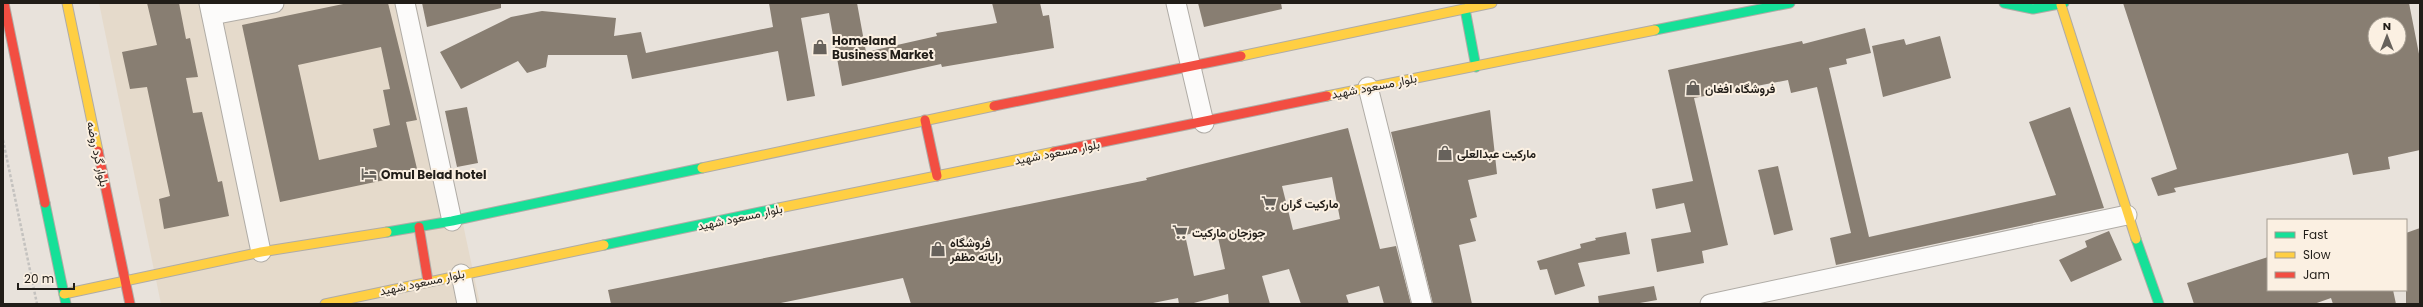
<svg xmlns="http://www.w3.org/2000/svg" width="2423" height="307" font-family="Poppins,Vazirmatn,sans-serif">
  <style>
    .built { fill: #e5dacb }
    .building { fill: #887e72; fill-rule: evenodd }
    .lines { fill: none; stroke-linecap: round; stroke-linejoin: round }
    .street-casing { stroke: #b0aca6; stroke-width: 21 }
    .fast-casing { stroke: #b0aca6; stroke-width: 11 }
    .slow-casing { stroke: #b0aca6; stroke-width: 11 }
    .jam-casing { stroke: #b0aca6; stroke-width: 11 }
    .path { stroke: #c4c2bf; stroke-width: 2.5; stroke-dasharray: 3 2; stroke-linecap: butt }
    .street { stroke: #fcfbfa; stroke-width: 19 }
    .fast { stroke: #16e098; stroke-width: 9 }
    .slow { stroke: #ffcf43; stroke-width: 9 }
    .jam { stroke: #f24e42; stroke-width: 9 }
    .labels { text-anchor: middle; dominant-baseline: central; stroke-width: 4; stroke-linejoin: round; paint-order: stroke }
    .poi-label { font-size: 12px; font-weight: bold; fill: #211d18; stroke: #fbf0e2; text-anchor: start }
    .street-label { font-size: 12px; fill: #211d18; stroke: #fbf0e2 }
  </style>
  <rect width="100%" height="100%" fill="#e8e2db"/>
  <!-- built -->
  <polygon class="built" points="99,3 416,3 480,304 161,304"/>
  <!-- building -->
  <g class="building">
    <polygon points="147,3 179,3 186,39 190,38 198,77 186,78 193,113 202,112 218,182 222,181 229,216 164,229 159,199 170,196 147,87 130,89 122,52 157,45"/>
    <path d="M348,3H388L417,120L406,122L418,173L280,202L242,25ZM381,47L390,89L383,90L390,125L373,129L377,147L319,160L298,65Z"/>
    <polygon points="422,3 501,3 501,8 427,27"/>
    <polygon points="769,3 857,3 866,52 937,36 936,33 997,23 992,3 1040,3 1043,16 1049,15 1054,48 942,67 941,64 842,86 829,13 801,18 815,96 787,101 778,51 632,79 627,55 548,55 546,67 527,73 518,61 461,89 440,52 511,17 542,11 616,18 614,36 641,32 646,53 773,27"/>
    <polygon points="1198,3 1281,3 1282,9 1204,27"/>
    <path d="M2123,3H2409L2420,59V150L2388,157L2390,169L2353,175L2348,153L2174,188L2176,192L2158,196L2151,178L2177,169ZM2375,24H2399V48H2375Z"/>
    <polygon points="1865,28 1871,53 1846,59 1847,64 1829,68 1869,237 2056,195 2029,122 2070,107 2104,208 1836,265 1830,238 1851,233 1817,87 1791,93 1788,80 1694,98 1728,245 1702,251 1704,263 1657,272 1651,239 1691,232 1684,203 1656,209 1652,189 1693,181 1668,70 1802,41 1803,44"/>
    <polygon points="1940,36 1951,78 1883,97 1872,46 1904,39 1906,45"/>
    <polygon points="467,107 478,163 457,167 445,111"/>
    <polygon points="1490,110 1497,174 1468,180 1477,217 1470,219 1476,241 1459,245 1472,304 1433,304 1391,132"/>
    <path d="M1348,128L1380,249L1396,246L1411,304H1384L1379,286L1346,295L1349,304H1301L1289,269L1262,276L1270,304H1229L1228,294L1190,304H1179L1178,298L1148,304H911L903,278L776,304H611L608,290L1147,180L1146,178ZM1332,177L1340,219L1293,230L1282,186ZM1216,228L1225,269L1194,276L1185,235Z"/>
    <polygon points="1778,166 1793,230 1774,235 1758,170"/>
    <polygon points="2420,228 2420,304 2406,304 2406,233"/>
    <polygon points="2109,231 2122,260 2071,282 2059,260 2087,247 2085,241"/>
    <polygon points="1626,232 1630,254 1578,263 1585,286 1555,295 1547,269 1540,270 1537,261 1581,248 1580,244 1596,240 1595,238"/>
    <polygon points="2268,257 2268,290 2393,290 2396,304 2333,304 2331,298 2314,304 2194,304 2187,283"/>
    <polygon points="1654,286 1657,300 1634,304 1599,304 1598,296"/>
  </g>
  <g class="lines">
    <defs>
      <g id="street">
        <polyline points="209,3 261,252"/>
        <polyline points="405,3 452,221"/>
        <polyline points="1176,3 1204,123"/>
        <polyline points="212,15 274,3"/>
        <polyline points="1368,87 1422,304"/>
        <polyline points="461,274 467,304"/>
        <polyline points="1710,304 2127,215"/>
      </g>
      <g id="fast">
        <polyline points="2004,3 2033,9 2064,3"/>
        <polyline points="1465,9 1476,67"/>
        <polyline points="1655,30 1790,3"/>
        <polyline points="45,203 66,304"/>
        <polyline points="387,232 452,221 702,168"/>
        <polyline points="2136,239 2159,304"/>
        <polyline points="604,245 779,208"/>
      </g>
      <g id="slow">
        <polyline points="67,3 98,151"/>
        <polyline points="2061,5 2136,239"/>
        <polyline points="1241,56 1492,3"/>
        <polyline points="1327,96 1655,30"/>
        <polyline points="702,168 994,106"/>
        <polyline points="779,208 1054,152"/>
        <polyline points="64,294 261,252 387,232"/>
        <polyline points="325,304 604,245"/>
      </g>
      <g id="jam">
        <polyline points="4,3 45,203"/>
        <polyline points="994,106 1241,56"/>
        <polyline points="925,120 937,176"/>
        <polyline points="98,151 130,304"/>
        <polyline points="1054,152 1327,96"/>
        <polyline points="419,227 428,281"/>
      </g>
    </defs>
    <!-- street casing -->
    <use href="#street" class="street-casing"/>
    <!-- fast casing -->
    <use href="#fast" class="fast-casing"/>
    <!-- slow casing -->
    <use href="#slow" class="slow-casing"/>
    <!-- jam casing -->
    <use href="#jam" class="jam-casing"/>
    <!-- path -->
    <polyline class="path" points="3,140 37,304"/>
    <!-- street -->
    <use href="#street" class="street"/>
    <!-- fast -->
    <use href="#fast" class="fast"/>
    <!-- slow -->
    <use href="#slow" class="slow"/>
    <!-- jam -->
    <use href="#jam" class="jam"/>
  </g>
  <!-- icons -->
  <defs>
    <symbol id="shop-bare" viewBox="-9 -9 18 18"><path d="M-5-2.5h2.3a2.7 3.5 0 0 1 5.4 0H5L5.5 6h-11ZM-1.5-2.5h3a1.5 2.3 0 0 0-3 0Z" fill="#67625c" stroke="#fbf0e2" stroke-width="2.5" paint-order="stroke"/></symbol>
    <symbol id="hotel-bare" viewBox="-9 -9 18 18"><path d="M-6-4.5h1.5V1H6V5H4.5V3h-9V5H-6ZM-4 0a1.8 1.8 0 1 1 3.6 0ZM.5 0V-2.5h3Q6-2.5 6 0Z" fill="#67625c" stroke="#fbf0e2" stroke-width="2.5" paint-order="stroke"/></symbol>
    <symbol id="supermarket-bare" viewBox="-9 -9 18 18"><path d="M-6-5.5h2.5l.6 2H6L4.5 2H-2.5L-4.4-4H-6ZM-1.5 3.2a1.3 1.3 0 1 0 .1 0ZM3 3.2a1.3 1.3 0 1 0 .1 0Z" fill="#67625c" stroke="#fbf0e2" stroke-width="2.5" paint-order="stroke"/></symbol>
  </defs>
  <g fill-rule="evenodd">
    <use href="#shop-bare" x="809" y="36" width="22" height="22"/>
    <use href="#shop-bare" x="1682" y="77" width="22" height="22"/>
    <use href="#shop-bare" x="1434" y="142" width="22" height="22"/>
    <use href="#hotel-bare" x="358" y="163" width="22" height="22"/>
    <use href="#supermarket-bare" x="1258" y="192" width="22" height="22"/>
    <use href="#supermarket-bare" x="1169" y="221" width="22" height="22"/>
    <use href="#shop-bare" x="927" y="238" width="22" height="22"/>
  </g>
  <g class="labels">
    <!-- poi labels -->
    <g class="poi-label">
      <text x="832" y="40">Homeland<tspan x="832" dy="14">Business Market</tspan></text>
      <text x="1705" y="88">فروشگاه افغان</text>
      <text x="1457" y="153">مارکیت عبدالعلی</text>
      <text x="381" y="174">Omul Belad hotel</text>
      <text x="1281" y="203">مارکیت گران</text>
      <text x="1192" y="232">جوزجان مارکیت</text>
      <text x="950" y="242">فروشگاه<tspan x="950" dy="14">رایانه مظفر</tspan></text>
    </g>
    <!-- street labels -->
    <g class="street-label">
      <text transform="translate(1374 86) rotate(-11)">بلوار مسعود شهید</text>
      <text transform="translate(1057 152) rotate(-11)">بلوار مسعود شهید</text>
      <text transform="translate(98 154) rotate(78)">بلوار گرد روضه</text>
      <text transform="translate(740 217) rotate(-12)">بلوار مسعود شهید</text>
      <text transform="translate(422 282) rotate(-12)">بلوار مسعود شهید</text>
    </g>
  </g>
  <!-- border -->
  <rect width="2423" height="307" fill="none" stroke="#211d18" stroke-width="8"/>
  <!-- legend -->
  <rect x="2267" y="219" width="140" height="72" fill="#fbf0e2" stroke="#a49c91"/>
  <rect x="2275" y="232" width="20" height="6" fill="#16e098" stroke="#a49c91"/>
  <text x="2303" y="239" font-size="12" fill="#211d18">Fast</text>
  <rect x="2275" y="252" width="20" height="6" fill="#ffcf43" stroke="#a49c91"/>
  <text x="2303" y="259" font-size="12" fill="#211d18">Slow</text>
  <rect x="2275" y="272" width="20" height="6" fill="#f24e42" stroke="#a49c91"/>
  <text x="2303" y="279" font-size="12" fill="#211d18">Jam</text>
  <!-- north arrow -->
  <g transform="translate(2387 36)"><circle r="19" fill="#fbf0e2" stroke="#a49c91"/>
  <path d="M0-3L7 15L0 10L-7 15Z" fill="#67625c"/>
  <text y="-6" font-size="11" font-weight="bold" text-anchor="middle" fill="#211d18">N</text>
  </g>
  <!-- scale -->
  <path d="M18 283v6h56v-6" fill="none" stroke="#211d18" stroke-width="2"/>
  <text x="24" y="283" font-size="12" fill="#211d18" stroke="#fbf0e2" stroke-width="3" paint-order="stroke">20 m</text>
</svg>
